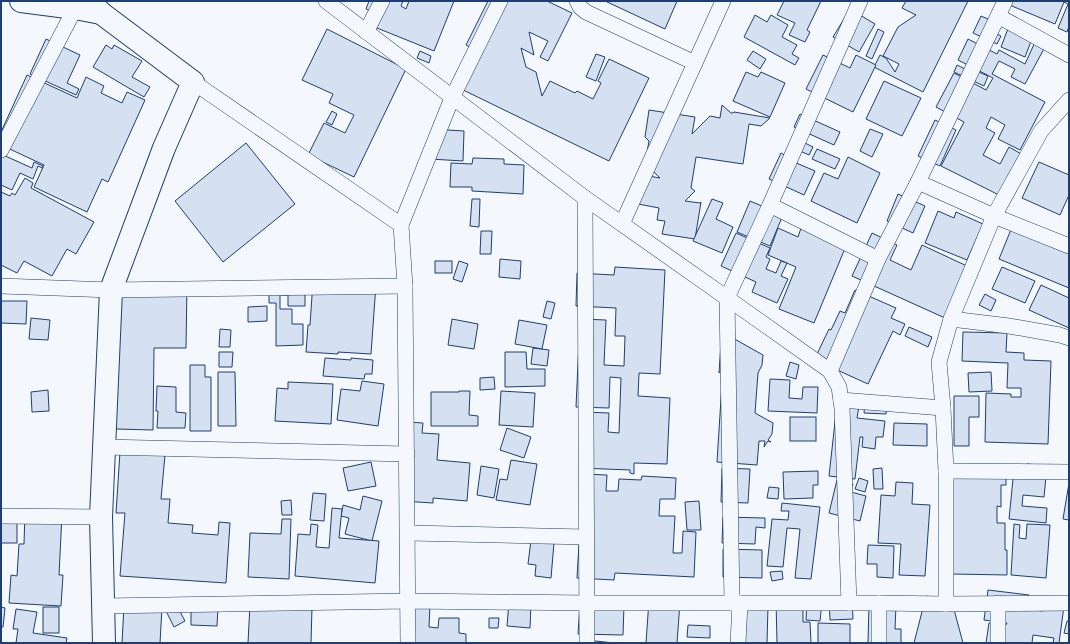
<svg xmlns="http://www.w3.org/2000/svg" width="1070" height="644" font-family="Rubik,sans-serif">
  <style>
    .building { fill: #d5e0f0; stroke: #1d3f73 }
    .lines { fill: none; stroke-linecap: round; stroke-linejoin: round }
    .minor-casing { stroke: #1d3f73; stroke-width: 16 }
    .secondary-casing { stroke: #1d3f73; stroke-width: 24 }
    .minor { stroke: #f4f7fb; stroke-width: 15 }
    .secondary { stroke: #f4f7fb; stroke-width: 22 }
  </style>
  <rect width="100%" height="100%" fill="#f4f7fb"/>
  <!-- building -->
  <g class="building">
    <polygon points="369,1 403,1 401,6 406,9 409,1 454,1 434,51 372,26 377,14 366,9"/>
    <polygon points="488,1 547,1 572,13 548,61 540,57 548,41 529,32 534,55 521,48 526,67 536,72 542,96 550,81 575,93 577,91 593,99 601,83 598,81 609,59 649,78 609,161 457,87 475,50 466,45"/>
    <polygon points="605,1 677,1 665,29"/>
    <polygon points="784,1 821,1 807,30 810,32 805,42 789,35 795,23 777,15"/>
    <polygon points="906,1 968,1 923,92 874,67 880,55 886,58 895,72 899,64 883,56 898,27 916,15 902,8"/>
    <polygon points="1000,1 1069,1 1069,26 1067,32 1058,28 1068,4 1064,2 1055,24"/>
    <polygon points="850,9 875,24 859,52 833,37"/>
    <polygon points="755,15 767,22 771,15 788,25 782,37 797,45 792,54 799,58 795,65 744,37"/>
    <polygon points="981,16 995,22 991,31 1001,36 997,44 973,33"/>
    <polygon points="1009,26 1033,36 1025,57 1001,47"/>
    <polygon points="327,29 406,69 354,177 308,155 324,123 345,133 354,115 329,103 333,94 302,80"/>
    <polygon points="878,29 884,32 872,59 866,56"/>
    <polygon points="46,39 80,55 67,83 79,89 76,95 30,74"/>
    <polygon points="968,39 997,54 999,50 1025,64 1036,40 1046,45 1025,84 1011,77 1015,69 999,61 992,74 1045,102 1020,150 998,139 1005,125 991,117 986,128 995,133 983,155 1000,164 1009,147 1023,155 1001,196 941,166 964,122 936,107 954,73 986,90 993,78 958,60"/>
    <polygon points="106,45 112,49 114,45 142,61 132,77 150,87 144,97 93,67"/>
    <polygon points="420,51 431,56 429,63 417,58"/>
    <polygon points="753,51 766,59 760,69 747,60"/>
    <polygon points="596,54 605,57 596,81 586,77"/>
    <polygon points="823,55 850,68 856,55 876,65 853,112 806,89"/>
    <polygon points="957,65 973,73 974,70 988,76 984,86 954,72"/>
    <polygon points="746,72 758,77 761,72 785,83 770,117 733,101"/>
    <polygon points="27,75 77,98 86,77 104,86 101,93 122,103 127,92 145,100 108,182 102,179 87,212 34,187 44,165 1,145 1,132"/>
    <polygon points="884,81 921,98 902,136 866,119"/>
    <polygon points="722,105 731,113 733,113 734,112 770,118 761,126 749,124 743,164 696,157 691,188 695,191 685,201 700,203 701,202 695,239 662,234 665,221 657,220 659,208 633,203 637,174 660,178 645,163 649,141 645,137 649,110 695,117 692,134 710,116 720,118"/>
    <polygon points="332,111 337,114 332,125 326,122"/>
    <polygon points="800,114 840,132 834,145 794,127"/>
    <polygon points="935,120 956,130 940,166 918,156"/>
    <polygon points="432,129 464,131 463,161 430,159"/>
    <polygon points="870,129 883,134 872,157 860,151"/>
    <polygon points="793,137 813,147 809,155 789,146"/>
    <polygon points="246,143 295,204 223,262 175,201"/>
    <polygon points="817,149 840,159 835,169 812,159"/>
    <polygon points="781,153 788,157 787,159 815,171 804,195 769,179"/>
    <polygon points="1,154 32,168 34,162 43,166 42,168 38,166 33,179 20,173 12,190 1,185"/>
    <polygon points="848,157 880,173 857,223 811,201 824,173 838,179"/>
    <polygon points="473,158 504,159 504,164 524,165 523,194 472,191 472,187 450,187 451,163 472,164"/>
    <polygon points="1039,162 1069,175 1069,195 1060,215 1022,198"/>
    <polygon points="25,178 33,183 31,188 94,222 76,254 67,249 52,276 24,261 17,273 1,265 1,192 10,196 12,193 15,195"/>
    <polygon points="898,194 925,206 913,233 887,221"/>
    <polygon points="472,199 480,199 479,227 470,226"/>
    <polygon points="712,199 723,203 716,219 733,227 722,253 693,241"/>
    <polygon points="750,201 783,215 770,246 737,232"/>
    <polygon points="938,211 954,218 956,212 983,224 967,260 925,243"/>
    <polygon points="1012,227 1069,250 1069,288 999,259"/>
    <polygon points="778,228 798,237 801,228 846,246 814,323 779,309 796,267 768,255"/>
    <polygon points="481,231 492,231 491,254 480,254"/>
    <polygon points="736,233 770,248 766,257 770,259 766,269 776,273 781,261 787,263 781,276 788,279 777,303 752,292 756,282 721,266"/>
    <polygon points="872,233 897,245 890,260 911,270 922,245 969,267 945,318 852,276"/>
    <polygon points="500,259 521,261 520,279 499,277"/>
    <rect x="435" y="261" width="17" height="12"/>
    <polygon points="459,261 468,264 462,282 453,279"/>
    <polygon points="615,267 665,270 660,374 639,373 638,396 670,398 667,464 634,463 634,474 630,473 630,470 580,468 583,412 609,413 608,432 619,433 621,378 610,377 609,408 576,407 580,319 606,320 604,365 624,366 625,336 615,336 616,308 576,306 577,273 614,275"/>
    <polygon points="1002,267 1035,281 1025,303 992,289"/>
    <polygon points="313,281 376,284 371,354 338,352 338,354 306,352 308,325 310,325"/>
    <polygon points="119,283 187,285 186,348 154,348 153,430 116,429"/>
    <polygon points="1041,285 1069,298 1069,328 1029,310"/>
    <polygon points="269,286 305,286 305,306 288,306 288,295 280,295 280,309 292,309 292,324 303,324 303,345 276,346 276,303 269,303"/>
    <polygon points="855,290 896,308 891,318 905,324 900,335 893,331 868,384 824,364 826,359 817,354 829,329 831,330 840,311 845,313"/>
    <polygon points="985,294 996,300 991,311 979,305"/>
    <polygon points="1,301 27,301 26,324 1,323"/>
    <polygon points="547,301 555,303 551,319 543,317"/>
    <polygon points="267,306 267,321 248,322 248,307"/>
    <polygon points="31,318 50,320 48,340 29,339"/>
    <polygon points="452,319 478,324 474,349 448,345"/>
    <polygon points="519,320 547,325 542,349 515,344"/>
    <polygon points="909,327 932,337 928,347 905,336"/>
    <polygon points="220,329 231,330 230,347 219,347"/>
    <polygon points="963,332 1007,333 1006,352 1024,353 1024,360 1051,361 1048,444 985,442 986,393 1011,394 1011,397 1021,397 1021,388 1007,388 1008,363 962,361"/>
    <polygon points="731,337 763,355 762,365 758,373 755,413 773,423 772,434 768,440 771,442 768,441 764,447 765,441 759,441 757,465 717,462 723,367 719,373 721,342"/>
    <polygon points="533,348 549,350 547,366 531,364"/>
    <polygon points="219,352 233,352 232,367 219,367"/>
    <polygon points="505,352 526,352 527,369 545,369 545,386 505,387"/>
    <polygon points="325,358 351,360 351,358 373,360 372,374 365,374 364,379 323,376"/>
    <polygon points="790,362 799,365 796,379 786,376"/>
    <polygon points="190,365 205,365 205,377 211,377 211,431 190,431"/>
    <polygon points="218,372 235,372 236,426 218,426"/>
    <polygon points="991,372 992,391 969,392 968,373"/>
    <polygon points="494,377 495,389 480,390 480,378"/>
    <polygon points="770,379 790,380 789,398 802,399 803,387 818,387 817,413 768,411"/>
    <polygon points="362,381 384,384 378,426 337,420 341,389 360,391"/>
    <polygon points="288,382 333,384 331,424 275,421 277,388 288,389"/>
    <polygon points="157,386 176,387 176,412 186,413 185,428 157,428 158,411 156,411"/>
    <polygon points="48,390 49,411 32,412 31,392"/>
    <polygon points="459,391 470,391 469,415 478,416 478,426 431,426 431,392 459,392"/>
    <polygon points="501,391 535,393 533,427 499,425"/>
    <polygon points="954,396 979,396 979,417 969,417 969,446 954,446"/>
    <polygon points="865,402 887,403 886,414 864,413"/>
    <polygon points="837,404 859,406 857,418 885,421 883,437 876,437 875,449 862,447 863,437 860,437 855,479 829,476"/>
    <rect x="790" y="417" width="26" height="24"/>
    <polygon points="408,422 423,423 422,433 439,434 437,460 470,463 467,501 433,498 433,503 402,501"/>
    <polygon points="894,423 927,424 927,446 893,445"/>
    <polygon points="507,428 531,437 524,458 500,450"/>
    <polygon points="120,452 165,455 161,499 170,499 168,523 193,525 192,533 218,535 219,522 230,523 226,583 120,576 125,513 116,513"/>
    <polygon points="511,460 537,464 530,505 496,500 500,479 507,480"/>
    <polygon points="371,462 376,486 348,491 343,468"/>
    <polygon points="1027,464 1047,466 1044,497 1023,495 1022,506 1047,508 1046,523 1009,519 1014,469 1027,470"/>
    <polygon points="481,466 499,469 494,498 477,495"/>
    <polygon points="722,468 750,469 748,503 721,502"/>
    <polygon points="882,468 883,489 874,489 873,469"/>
    <polygon points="818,471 818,485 813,485 813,498 784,499 783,472"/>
    <polygon points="1006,471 1006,485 1001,485 1001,507 997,506 997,523 1005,523 1005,550 1007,550 1007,575 952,574 953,475"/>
    <polygon points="583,474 607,475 606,491 618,491 619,479 641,480 642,476 676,478 675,499 660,499 659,516 675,516 673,553 682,553 683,531 696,532 694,577 615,573 614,580 577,578"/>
    <polygon points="859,478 868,481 865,492 855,489"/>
    <polygon points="837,480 853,484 851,492 866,496 860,521 829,513"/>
    <polygon points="896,482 913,483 912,504 930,505 925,576 899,575 901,544 878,543 881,495 895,496"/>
    <polygon points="1069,483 1069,520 1063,519"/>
    <polygon points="769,487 779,488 778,499 767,498"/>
    <polygon points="313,493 326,494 324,521 310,520"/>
    <polygon points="363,496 382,501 372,541 345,534 349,518 341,516 343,505 360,510"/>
    <polygon points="291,500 292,515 282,515 281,501"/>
    <polygon points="699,501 701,530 687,530 685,502"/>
    <polygon points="782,503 820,507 811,579 795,578 800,529 787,528 783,567 767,566 772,519 788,520 789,511 781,511"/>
    <polygon points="332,508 342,509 339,538 379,541 375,583 295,576 298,534 310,535 311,524 318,525 316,547 329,548"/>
    <rect x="1" y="512" width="16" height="31"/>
    <polygon points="25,512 62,514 59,575 63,575 61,606 9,603 11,575 17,576 19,544 24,544"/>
    <polygon points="723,517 765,518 765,528 756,527 755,544 722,543"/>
    <polygon points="282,519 291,519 289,579 248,577 250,533 281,534"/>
    <polygon points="1014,524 1020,525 1019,538 1026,539 1027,524 1050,525 1046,578 1011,575"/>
    <polygon points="531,540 554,543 551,578 535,576 536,565 528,564"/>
    <polygon points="868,545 894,546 893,578 877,577 877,564 867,564"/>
    <polygon points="723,549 762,550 762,578 723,577"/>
    <polygon points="782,571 783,579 772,581 770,572"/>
    <polygon points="988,590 1029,595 1027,609 1043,611 1044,604 1064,606 1059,643 1053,643 1054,638 1033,635 1032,643 986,643 989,623 1006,625 1007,623 984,620"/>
    <polygon points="926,596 952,602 963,643 914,643"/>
    <polygon points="852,597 853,619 830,620 829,598"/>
    <polygon points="649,600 680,602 677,643 646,643"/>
    <polygon points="776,600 803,600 803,622 810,622 811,643 777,643"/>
    <polygon points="807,600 822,602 820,621 806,620"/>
    <polygon points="509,602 531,603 530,628 507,626"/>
    <polygon points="580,603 624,605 623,635 578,634"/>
    <polygon points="250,604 312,607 311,643 248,643"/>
    <polygon points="406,604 430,605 429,627 438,628 439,618 459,618 459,633 466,634 466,643 404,643"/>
    <polygon points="869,604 896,605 895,629 901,629 901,643 868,643"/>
    <polygon points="124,605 162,607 160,643 122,643"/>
    <polygon points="734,605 768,606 767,643 733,643"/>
    <polygon points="177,606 185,621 174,627 166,611"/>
    <polygon points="1,607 5,608 3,627 1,627"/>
    <rect x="43" y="607" width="16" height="26"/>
    <polygon points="191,607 218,607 217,626 191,625"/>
    <polygon points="16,609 37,612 33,633 67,638 66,643 16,643 18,629 13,629"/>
    <polygon points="489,618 499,618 498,628 489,628"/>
    <polygon points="1067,621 1069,621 1069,634 1064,633"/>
    <polygon points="818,623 850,624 850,643 818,643"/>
    <polygon points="688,625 710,626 710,638 687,637"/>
    <polygon points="586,640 614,643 585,643"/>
  </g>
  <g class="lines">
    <defs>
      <g id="minor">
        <polyline points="326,1 585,198 727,298 830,371 878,259 918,182 998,16 1069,55"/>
        <polyline points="577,1 580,7 586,12 695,63"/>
        <polyline points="860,1 770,205 878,259"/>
        <polyline points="998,16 1005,1"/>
        <polyline points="366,32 382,1"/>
        <polyline points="193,82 401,225 405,286 408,643"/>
        <polyline points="1,150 79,1"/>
        <polyline points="918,182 994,216 1069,246"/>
        <polyline points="585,198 587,643"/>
        <polyline points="622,224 723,1"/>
        <polyline points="401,225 452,98 500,1"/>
        <polyline points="1,286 111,290 405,286"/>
        <polyline points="951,319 1009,326 1060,335 1069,338"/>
        <polyline points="830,371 839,387 842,408 849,603"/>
        <polyline points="841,400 943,408"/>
        <polyline points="104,447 407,454"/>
        <polyline points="946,471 1069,472"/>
        <polyline points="1,516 101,517"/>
        <polyline points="408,533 586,537"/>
        <polyline points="732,603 727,298 770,205"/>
        <polyline points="879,603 879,643"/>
        <polyline points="946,604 946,471 943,408 939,362 951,319 994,216 1041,131 1069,100"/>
        <polyline points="103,606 408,601 587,603 879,603 946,604 1069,603"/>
        <polyline points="738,643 740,603"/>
        <polyline points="998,643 998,603"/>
      </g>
      <g id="secondary">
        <polyline points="21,1 75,8 101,13"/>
        <polyline points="89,1 101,13 193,82 164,148 111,290 101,517 104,643"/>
      </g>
    </defs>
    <!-- minor casing -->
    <use href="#minor" class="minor-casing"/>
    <!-- secondary casing -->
    <use href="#secondary" class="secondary-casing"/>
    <!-- minor -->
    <use href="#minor" class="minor"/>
    <!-- secondary -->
    <use href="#secondary" class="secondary"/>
  </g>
  <!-- border -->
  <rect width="1070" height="644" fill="none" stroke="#1d3f73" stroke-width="4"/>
</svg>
